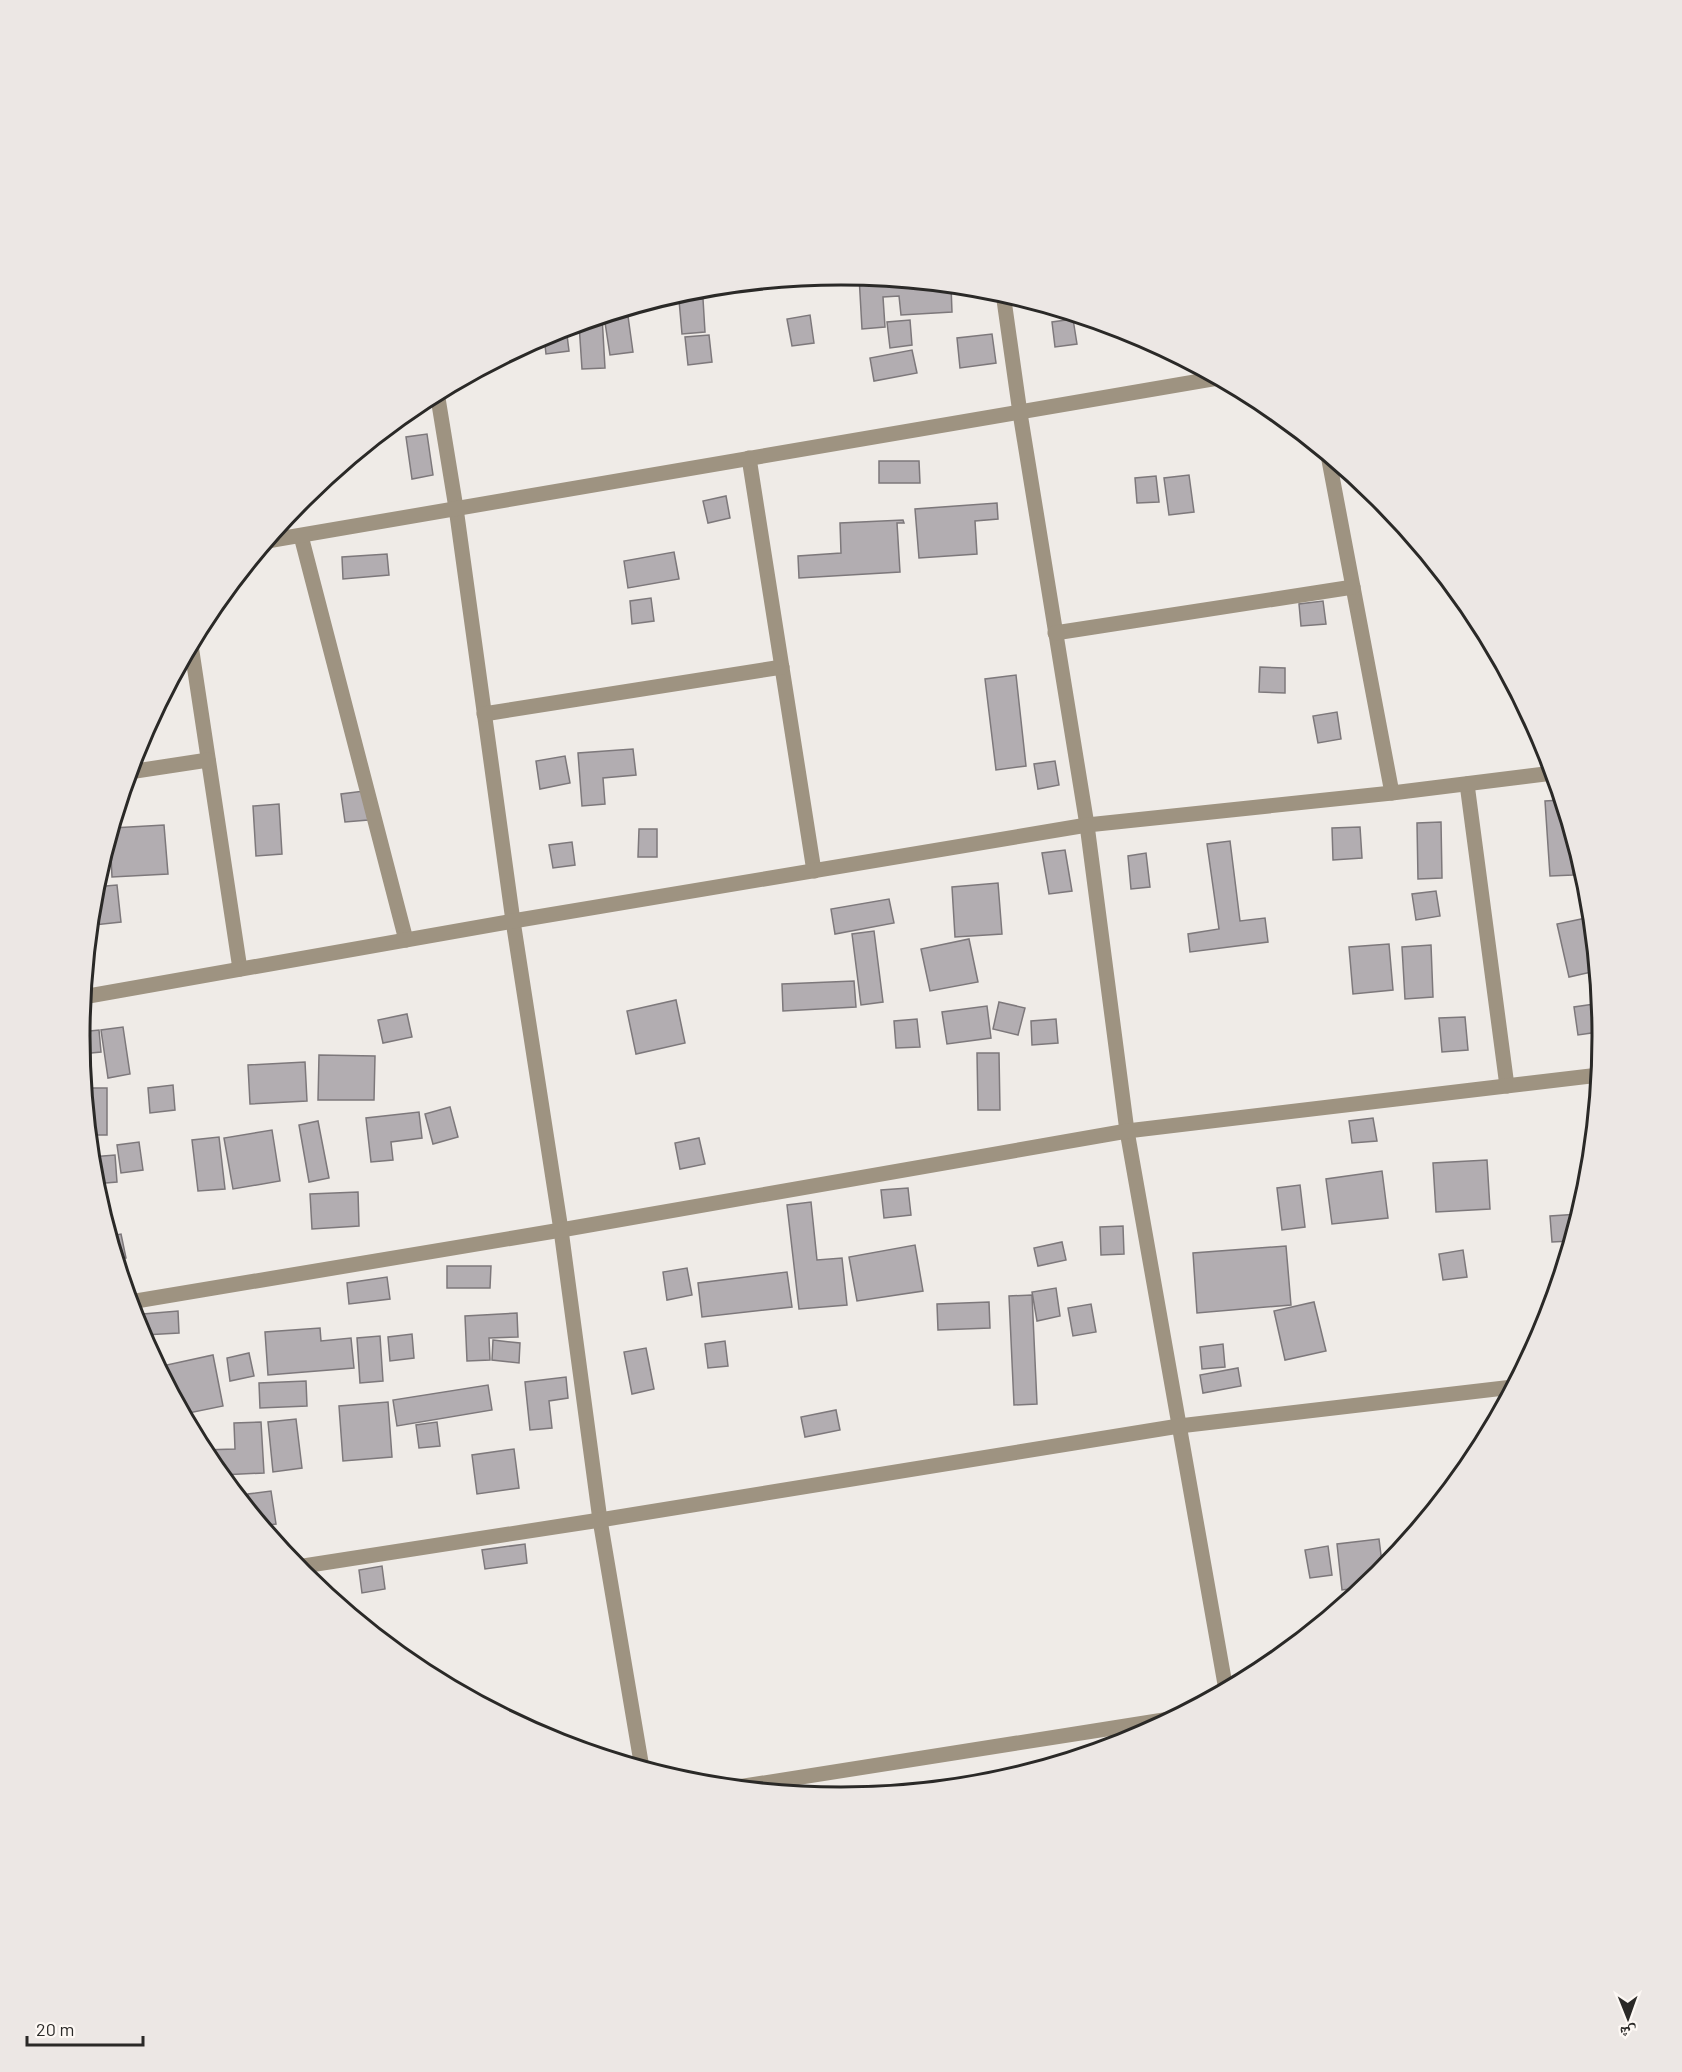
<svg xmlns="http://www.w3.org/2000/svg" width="1682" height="2072" font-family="Barlow,'Noto Naskh Arabic',sans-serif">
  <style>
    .building { fill: #b2adb1; stroke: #7d787b; stroke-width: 1.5 }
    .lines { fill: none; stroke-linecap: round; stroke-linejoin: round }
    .minor { stroke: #9e9381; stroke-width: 15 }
    .rim { fill: none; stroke: #2a2927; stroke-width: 3 }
  </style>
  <rect width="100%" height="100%" fill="#efebe7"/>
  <!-- building -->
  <g class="building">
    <polygon points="859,276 951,285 952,312 901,315 899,296 883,297 885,327 862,329"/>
    <polygon points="703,299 705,332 682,334 679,300"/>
    <polygon points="627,309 633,352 610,355 604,316"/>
    <polygon points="810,315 814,343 792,346 787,319"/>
    <polygon points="602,316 605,368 582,369 579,324"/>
    <polygon points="1073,319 1077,344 1055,347 1052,322"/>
    <polygon points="910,320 912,345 890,348 887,322"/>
    <polygon points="566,327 569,351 546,354 544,336"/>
    <polygon points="992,334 996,363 960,368 957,338"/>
    <polygon points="709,335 712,362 688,365 685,337"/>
    <polygon points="912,350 917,373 874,381 870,358"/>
    <polygon points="427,434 433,475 412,479 406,437"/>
    <polygon points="879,461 919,461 920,483 879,483"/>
    <polygon points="1189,475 1194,512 1169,515 1164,478"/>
    <polygon points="1156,476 1159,502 1137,503 1135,478"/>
    <polygon points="726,496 730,518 708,523 703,501"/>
    <polygon points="997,503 998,519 975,521 977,554 919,558 915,509"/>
    <polygon points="903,520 904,523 897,523 900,572 799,578 798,556 841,553 840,523"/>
    <polygon points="674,552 679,579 628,588 624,561"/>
    <polygon points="387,554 389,575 343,579 342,557"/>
    <polygon points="651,598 654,621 632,624 630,601"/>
    <polygon points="1323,601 1326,624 1301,626 1299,604"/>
    <polygon points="1260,667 1285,668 1285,693 1259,692"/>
    <polygon points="1016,675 1026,766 996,770 985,679"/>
    <polygon points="1337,712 1341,739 1318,743 1313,716"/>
    <polygon points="633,749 636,775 603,778 605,804 582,806 578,753"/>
    <polygon points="565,756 570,783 540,789 536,761"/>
    <polygon points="1055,761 1059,785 1038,789 1034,764"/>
    <polygon points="364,791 368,820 345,822 341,794"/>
    <polygon points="1561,800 1570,830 1573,875 1550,876 1545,801"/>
    <polygon points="279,804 282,854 256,856 253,806"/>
    <polygon points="1441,822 1442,878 1418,879 1417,823"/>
    <polygon points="164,825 168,874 112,877 110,836 112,828"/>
    <polygon points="1360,827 1362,858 1333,860 1332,828"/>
    <polygon points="639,829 657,829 657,857 638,857"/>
    <polygon points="1230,841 1240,921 1265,918 1268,942 1190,952 1188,934 1219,929 1207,844"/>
    <polygon points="572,842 575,865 553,868 549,845"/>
    <polygon points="1065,850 1072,891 1049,894 1042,853"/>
    <polygon points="1146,853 1150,887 1131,889 1128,856"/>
    <polygon points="998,883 1002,934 955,937 952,887"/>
    <polygon points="117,885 121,922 94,925 92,908 94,887"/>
    <polygon points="1436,891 1440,916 1416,920 1412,894"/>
    <polygon points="889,899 894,923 835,934 831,909"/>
    <polygon points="1591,917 1596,971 1569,977 1557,924"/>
    <polygon points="874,931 883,1002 861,1005 852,934"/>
    <polygon points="969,939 978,982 930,991 921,949"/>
    <polygon points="1389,944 1393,990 1353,994 1349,947"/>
    <polygon points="1431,945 1433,997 1405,999 1402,947"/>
    <polygon points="854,981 856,1007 783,1011 782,984"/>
    <polygon points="676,1000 685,1043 636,1054 627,1011"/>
    <polygon points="999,1002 1025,1008 1018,1035 993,1029"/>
    <polygon points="1594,1004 1598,1032 1578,1035 1574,1007"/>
    <polygon points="987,1006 991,1038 947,1044 942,1012"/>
    <polygon points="407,1014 412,1037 383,1043 378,1020"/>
    <polygon points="1465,1017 1468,1050 1442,1052 1439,1018"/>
    <polygon points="917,1019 920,1047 896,1048 894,1021"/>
    <polygon points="1056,1019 1058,1043 1032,1045 1031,1021"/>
    <polygon points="123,1027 130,1074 108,1078 101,1030"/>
    <polygon points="99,1030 101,1052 81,1054 80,1032"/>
    <polygon points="977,1053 999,1053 1000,1110 978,1110"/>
    <polygon points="319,1055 375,1056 374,1100 318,1100"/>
    <polygon points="305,1062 307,1101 250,1104 248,1065"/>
    <polygon points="173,1085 175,1110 150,1113 148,1088"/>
    <polygon points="85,1088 107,1088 107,1135 89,1135"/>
    <polygon points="450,1107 458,1137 433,1144 425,1114"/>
    <polygon points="419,1112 422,1138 391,1142 393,1160 371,1162 366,1118"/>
    <polygon points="1373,1118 1377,1141 1352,1143 1349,1121"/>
    <polygon points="318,1121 329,1178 309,1182 299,1125"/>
    <polygon points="272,1130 280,1181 233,1189 224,1138"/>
    <polygon points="219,1137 225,1189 198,1191 192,1140"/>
    <polygon points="699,1138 705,1164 680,1169 675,1143"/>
    <polygon points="139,1142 143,1170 121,1173 117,1145"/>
    <polygon points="115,1155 117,1182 94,1184 91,1157"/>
    <polygon points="1487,1160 1490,1209 1436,1212 1433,1163"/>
    <polygon points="1382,1171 1388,1218 1332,1224 1326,1179"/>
    <polygon points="1300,1185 1305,1227 1282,1230 1277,1188"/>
    <polygon points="908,1188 911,1215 884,1218 881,1190"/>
    <polygon points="358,1192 359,1226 312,1229 310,1194"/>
    <polygon points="811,1202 817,1260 842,1258 847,1305 799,1309 787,1205"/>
    <polygon points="1579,1214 1571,1241 1552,1242 1550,1216"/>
    <polygon points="1123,1226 1124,1254 1101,1255 1100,1227"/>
    <polygon points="121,1234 126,1258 117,1260 110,1236"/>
    <polygon points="1062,1242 1066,1260 1038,1266 1034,1248"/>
    <polygon points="915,1245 923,1291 857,1301 849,1257"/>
    <polygon points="1286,1246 1291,1305 1197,1313 1193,1253"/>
    <polygon points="1463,1250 1467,1277 1443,1280 1439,1254"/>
    <polygon points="447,1266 491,1266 490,1288 447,1288"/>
    <polygon points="687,1268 692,1295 667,1300 663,1272"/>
    <polygon points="787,1272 792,1307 702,1317 698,1283"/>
    <polygon points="387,1277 390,1299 349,1304 347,1283"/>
    <polygon points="1056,1288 1060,1316 1037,1321 1032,1292"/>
    <polygon points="1032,1295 1037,1404 1014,1405 1009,1296"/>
    <polygon points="989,1302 990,1328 938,1330 937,1304"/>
    <polygon points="1314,1302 1326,1351 1285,1360 1274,1311"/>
    <polygon points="1091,1304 1096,1332 1073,1336 1068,1308"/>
    <polygon points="178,1311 179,1333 144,1335 143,1314"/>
    <polygon points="517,1313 518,1337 489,1338 490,1360 467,1361 465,1316"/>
    <polygon points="320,1328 321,1341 351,1338 354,1368 268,1375 265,1332"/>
    <polygon points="412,1334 414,1358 390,1361 388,1337"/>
    <polygon points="380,1336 383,1381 360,1383 357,1338"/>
    <polygon points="493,1340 520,1343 519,1363 492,1360"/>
    <polygon points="725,1341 728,1366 708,1368 705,1344"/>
    <polygon points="1223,1344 1225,1367 1202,1369 1200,1347"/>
    <polygon points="646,1348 654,1389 632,1394 624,1352"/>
    <polygon points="249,1353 254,1376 230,1381 227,1358"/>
    <polygon points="213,1355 223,1406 184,1414 164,1377 162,1366"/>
    <polygon points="1238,1368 1241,1386 1203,1393 1200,1375"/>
    <polygon points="566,1377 568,1398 549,1401 552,1428 530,1430 525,1382"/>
    <polygon points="306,1381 307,1406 260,1408 259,1383"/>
    <polygon points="488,1385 492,1410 397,1426 393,1400"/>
    <polygon points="388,1402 392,1457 343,1461 339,1406"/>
    <polygon points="836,1410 840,1430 805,1437 801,1417"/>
    <polygon points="296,1419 302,1468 273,1472 268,1422"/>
    <polygon points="261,1422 264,1473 221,1475 203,1450 235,1449 234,1423"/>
    <polygon points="437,1422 440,1446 419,1448 416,1425"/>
    <polygon points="514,1449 519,1488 477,1494 472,1455"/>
    <polygon points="271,1491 276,1524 262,1526 250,1511 248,1494"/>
    <polygon points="1379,1539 1383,1571 1364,1587 1342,1590 1337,1544"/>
    <polygon points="525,1544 527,1563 485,1569 482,1550"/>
    <polygon points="1328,1546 1332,1575 1310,1578 1305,1550"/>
    <polygon points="382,1566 385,1589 362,1593 359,1570"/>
  </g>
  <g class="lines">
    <!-- minor -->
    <g class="minor">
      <polyline points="1003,293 1020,413 1087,825 1127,1131 1226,1690"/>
      <polyline points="437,392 456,508 513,921 561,1230 600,1520 642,1768"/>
      <polyline points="1328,455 1392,793"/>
      <polyline points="749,458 814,871"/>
      <polyline points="301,536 406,940"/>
      <polyline points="267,541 1218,378"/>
      <polyline points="1055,633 1353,587"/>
      <polyline points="191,645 240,969"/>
      <polyline points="484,714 782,667"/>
      <polyline points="129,772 208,760"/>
      <polyline points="1467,784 1507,1086"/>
      <polyline points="83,997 513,921 1087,825 1392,793 1553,773"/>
      <polyline points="130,1302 561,1230 1127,1131 1599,1075"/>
      <polyline points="297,1567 600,1520 1179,1426 1513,1387"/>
      <polyline points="738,1787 1170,1719"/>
    </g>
  </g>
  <!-- crop -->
  <path d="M0 0H1682V2072H0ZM90 1036a751 751 0 1 1 1502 0a751 751 0 1 1-1502 0Z" fill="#ece7e4" fill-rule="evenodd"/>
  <path class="rim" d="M90 1036a751 751 0 1 1 1502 0a751 751 0 1 1-1502 0Z"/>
  <!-- north arrow -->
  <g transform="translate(1628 2018) rotate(179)" stroke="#fdf8f4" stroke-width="4.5" paint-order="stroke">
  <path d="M0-4.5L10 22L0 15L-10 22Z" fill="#2a2927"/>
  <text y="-9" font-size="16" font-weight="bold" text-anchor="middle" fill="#2a2927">ش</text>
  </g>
  <!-- scale -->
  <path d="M27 2036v9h116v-9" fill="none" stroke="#2a2927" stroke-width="3"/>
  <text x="36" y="2036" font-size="18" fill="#2a2927" stroke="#fdf8f4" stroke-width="4.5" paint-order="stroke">20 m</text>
</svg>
